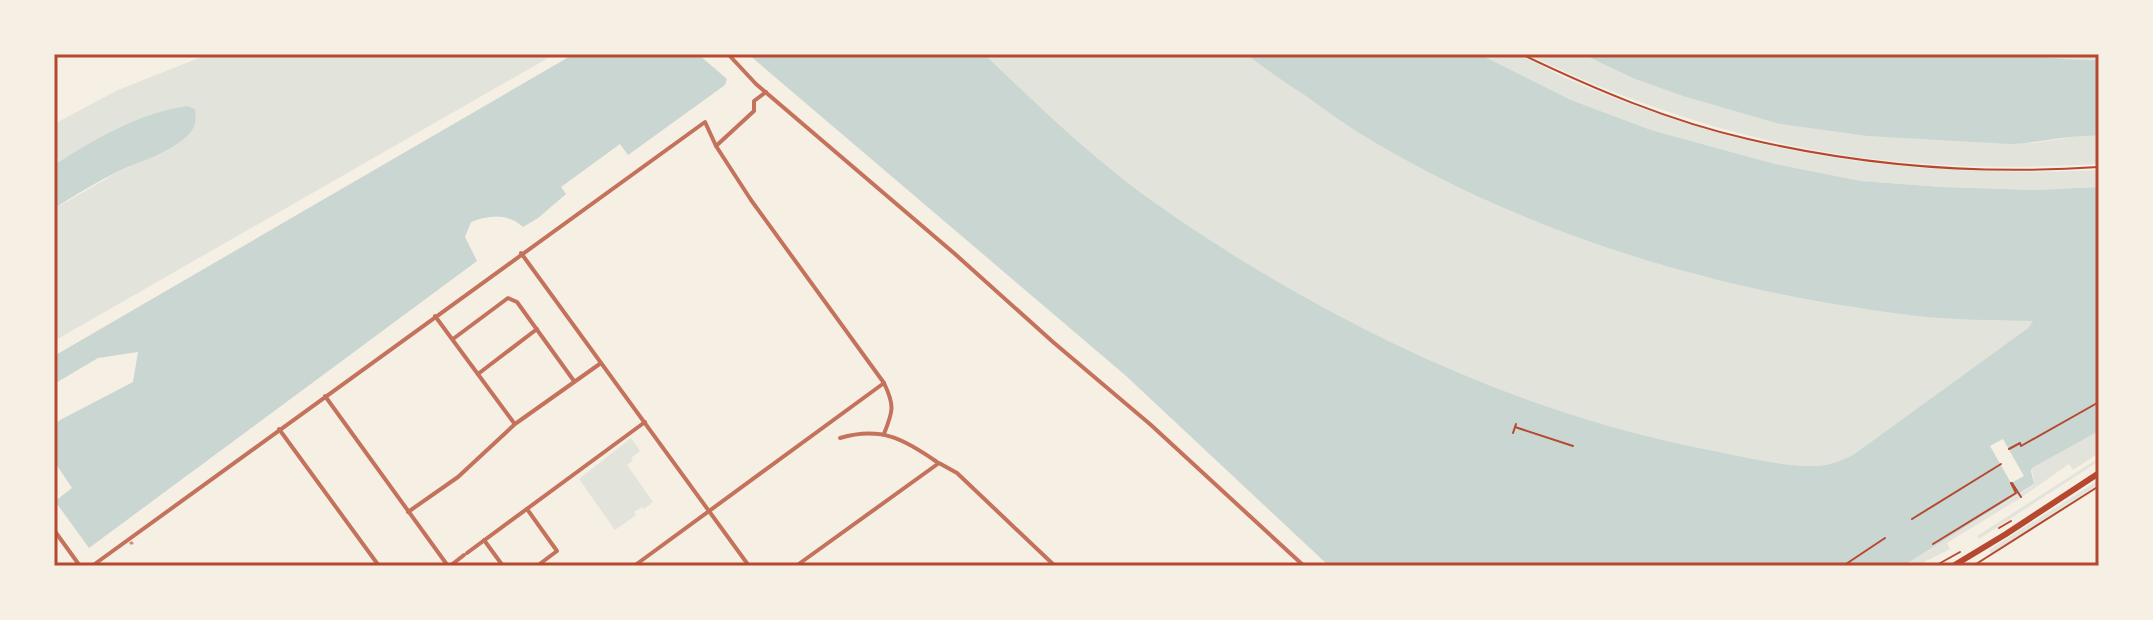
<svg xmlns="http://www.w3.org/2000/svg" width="2153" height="620" font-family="'Source Serif 4',serif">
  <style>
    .green { fill: #e2e4dc }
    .water { fill: #c9d6d2 }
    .pier { fill: #f6efe4 }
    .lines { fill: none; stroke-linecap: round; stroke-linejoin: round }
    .path { stroke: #b5482f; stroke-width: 2 }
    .minor { stroke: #c5725c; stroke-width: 4 }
    .secondary { stroke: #b5482f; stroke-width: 6 }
    .rail { stroke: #cf8b77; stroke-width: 3 }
    .neatline { fill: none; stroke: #b5482f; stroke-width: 3 }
  </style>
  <rect width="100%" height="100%" fill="#f6efe4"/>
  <!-- green -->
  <g class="green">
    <path d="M209,54H555L54,341V209L118,172L167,150L187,106C138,113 95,139 54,165V124L118,90Z"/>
    <path d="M984,54H1247L1355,130L1414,164L1513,212L1601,245L1697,275L1851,307L1921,316L2033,321L2028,328L1853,455C1846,458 1838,462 1830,464C1799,472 1733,454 1699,448C1535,415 1380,346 1238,258C1199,233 1160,208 1123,179C1074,141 1029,98 984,54Z"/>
    <path d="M1479,54C1490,54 1504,52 1515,55C1533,59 1553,73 1570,80C1613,98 1657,115 1702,128C1831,167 1965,176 2099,170V187L2035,190L1941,187L1861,181L1775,164L1651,130L1571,100Z"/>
    <path d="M1526,54H1582L1594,60L1780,124L1867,136L2034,143L2085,135L2099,136V164C2010,169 1920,168 1832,153C1726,136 1623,100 1526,54Z"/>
    <polygon points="1957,54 2099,54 2099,60 2075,61 2019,56 1988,57"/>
    <polygon points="2099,431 2099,453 2073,470 2069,464 2022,497 1947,543 1950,549 1922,563 1923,566 1903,566 2034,485 2032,468"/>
    <polygon points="631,438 640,451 631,458 633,460 627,465 653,502 644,509 642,507 634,512 636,515 615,530 579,479"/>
    <polygon points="2099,458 2099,461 1979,539 1977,536"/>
    <polygon points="2099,480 2099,484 1991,553 1989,550"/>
  </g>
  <!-- water -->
  <g class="water">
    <path d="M574,54H698L727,79L725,85L628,155L620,144L561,187L566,194L538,218L523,227C508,213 489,215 471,222L465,237L477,261L89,548L55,501L72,488L54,461V426L60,420L133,382L138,352L98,358L54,384V356Z"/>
    <path d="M748,54H984C1029,97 1074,141 1123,179C1160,208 1199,233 1238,258C1380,346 1535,415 1699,448C1733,454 1799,472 1830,464C1838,462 1846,458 1853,455L2028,328L2033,321C1995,320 1955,320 1917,316C1722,293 1524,235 1356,131C1339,120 1323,108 1306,96C1286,83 1265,69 1247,54H1479L1571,100L1651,130L1775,164L1861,181L1941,187L2035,190L2099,187V431L2032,468L2031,471L2034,484L1903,566H1329L1125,375Z"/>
    <path d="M1582,54H1957C1979,57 1999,56 2021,56C2047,57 2073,61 2099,60V136C2070,134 2040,143 2011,144L1867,136L1780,124L1683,96L1633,78Z"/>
    <path d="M187,106L195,109C197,121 195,129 186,137C167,154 141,161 119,171C97,182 74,195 54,209V165C95,139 138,113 187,106Z"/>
  </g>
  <!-- pier -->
  <polygon class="pier" points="2003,439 2024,476 2011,483 1990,446"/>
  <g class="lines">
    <!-- path -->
    <g class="path">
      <path d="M1521,54C1594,89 1669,121 1748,139C1863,166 1982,175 2099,167"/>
      <polyline points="1515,427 1573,446"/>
      <polyline points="1513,433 1516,424"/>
      <polyline points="2009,449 2020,443 2021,446 2099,402"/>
      <polyline points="2012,483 2021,497"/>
      <polyline points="1912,519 2001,464"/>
      <polyline points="1999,528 2011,521"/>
      <polyline points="1933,544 2016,493 2011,483"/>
      <polyline points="1843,566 1885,538"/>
      <polyline points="1935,566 1960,552"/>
      <polyline points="1973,566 2099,486"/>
    </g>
    <!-- minor -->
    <g class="minor">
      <polyline points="728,54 756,84 955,254 1053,342 1151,425 1304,566"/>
      <path d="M716,146L751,200L884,383C895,406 893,411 884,434"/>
      <polyline points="521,253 749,566"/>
      <polyline points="435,316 514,423"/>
      <polyline points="453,339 508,298 517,302 574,381"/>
      <polyline points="478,374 537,329"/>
      <polyline points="325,396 448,566"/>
      <polyline points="279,429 379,566"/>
      <path d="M840,438C881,426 904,439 937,462"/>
      <polyline points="527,509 557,551 537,566"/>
      <polyline points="408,512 458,477 515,424 601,363"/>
      <polyline points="54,530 80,566"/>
      <polyline points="484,540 503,566"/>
      <polyline points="467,553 645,422"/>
      <polyline points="92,566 705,122 716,146 754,111 754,101 766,92"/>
      <polyline points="450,566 464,555"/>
      <polyline points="634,566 884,383"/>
      <polyline points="796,566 939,463 957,473 1055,566"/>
    </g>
    <!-- secondary -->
    <polyline class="secondary" points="1953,566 2006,534 2099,473"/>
    <!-- rail -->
    <polyline class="rail" points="131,543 132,543"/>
  </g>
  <!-- border -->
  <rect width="2153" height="620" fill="none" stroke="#f6efe4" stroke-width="112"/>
  <rect x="56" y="56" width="2041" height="508" class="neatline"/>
</svg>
